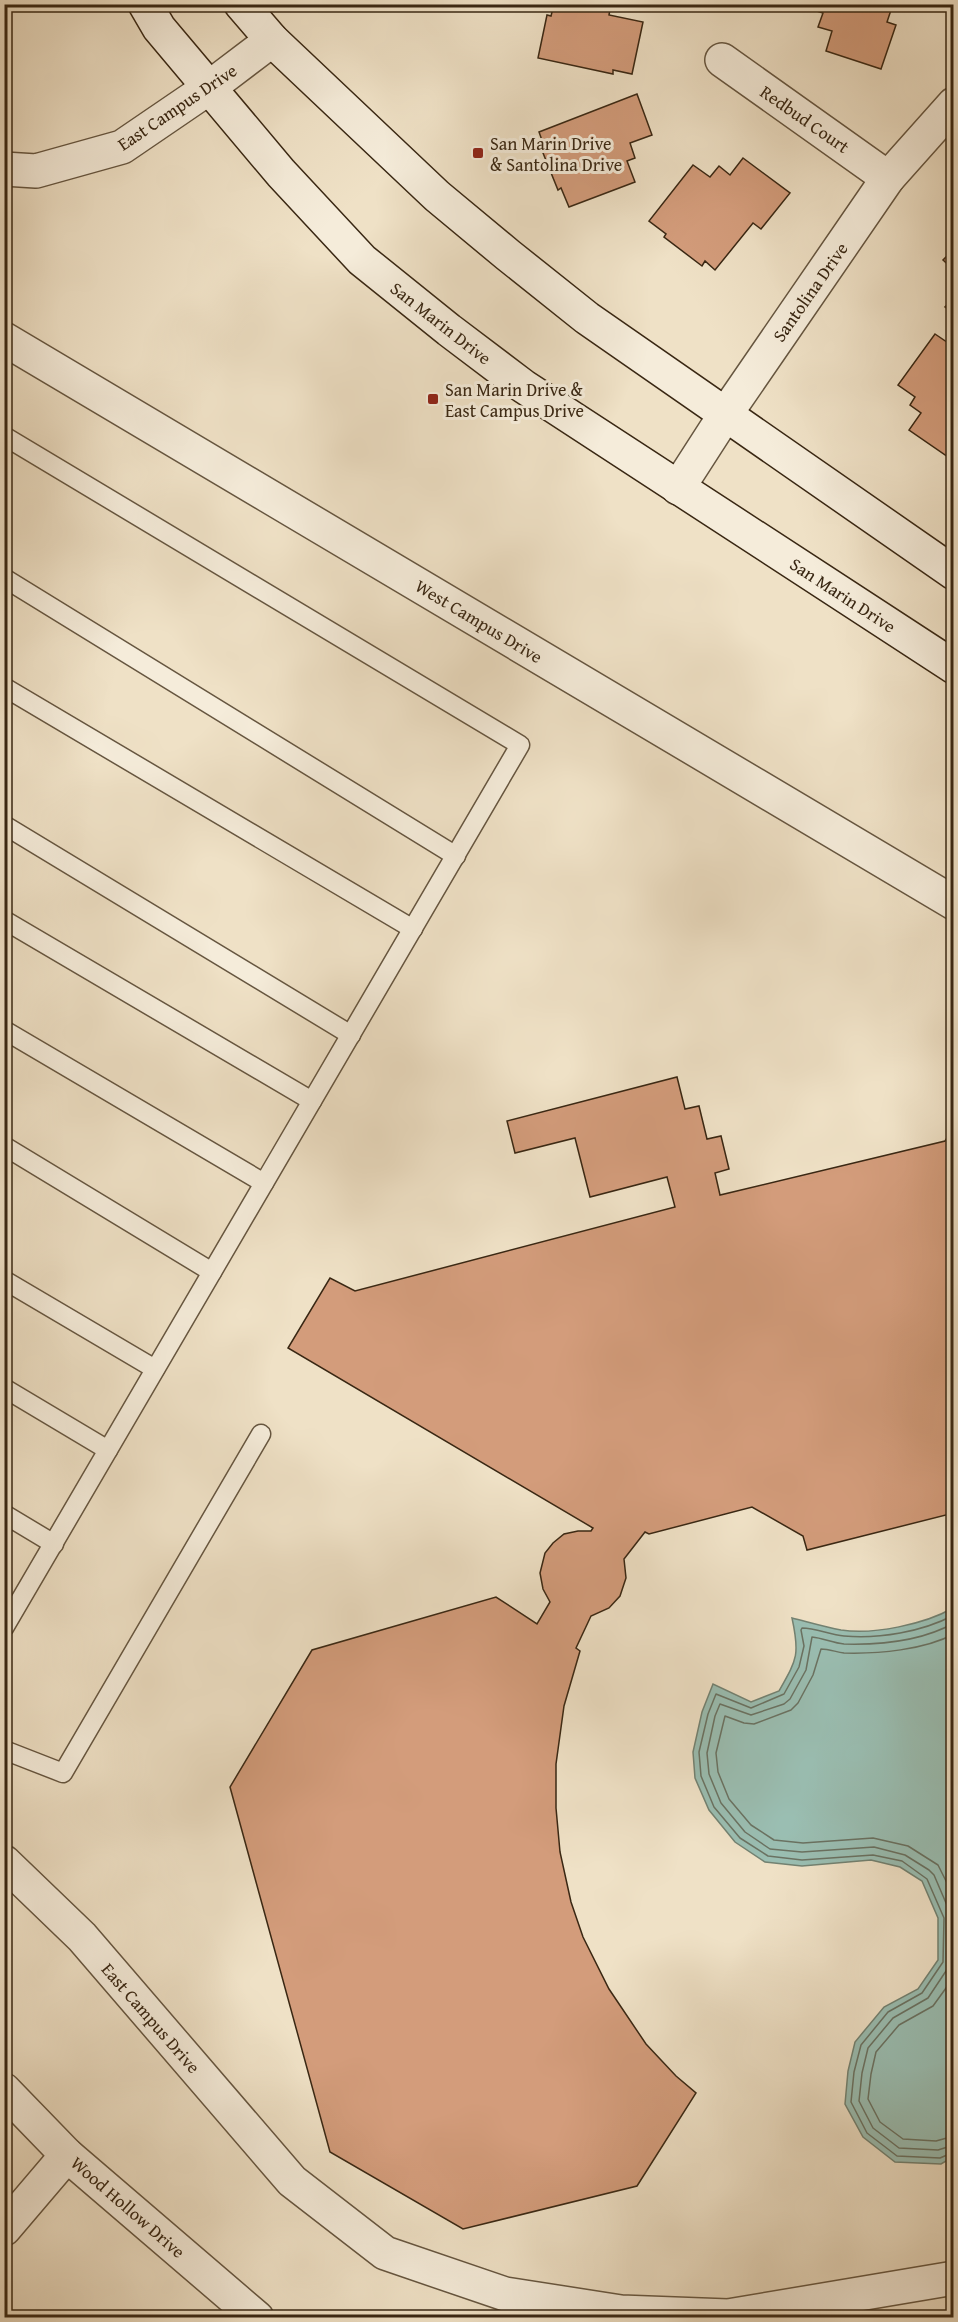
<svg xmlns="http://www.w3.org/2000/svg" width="958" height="2322" font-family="'Gentium Book Plus',serif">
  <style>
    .water { fill: #9abeb2; stroke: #738272; stroke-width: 1.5 }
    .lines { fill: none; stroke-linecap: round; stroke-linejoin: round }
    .shore { stroke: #6a7262; stroke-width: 1.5 }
    .building { fill: #d39c7b; stroke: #392713; stroke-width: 1.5 }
    .service-casing { stroke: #665640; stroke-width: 21 }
    .minor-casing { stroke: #665640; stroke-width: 36 }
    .secondary-casing { stroke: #392713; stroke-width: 36 }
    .service { stroke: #f5ecda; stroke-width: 18 }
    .minor { stroke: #f5ecda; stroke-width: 33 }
    .secondary { stroke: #f5ecda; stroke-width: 33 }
    .poi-dot { fill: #8f2418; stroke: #f5ecda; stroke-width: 2 }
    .labels { text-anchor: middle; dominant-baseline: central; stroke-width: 6; stroke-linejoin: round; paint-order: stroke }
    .street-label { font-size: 18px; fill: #392713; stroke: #f5ecda }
    .poi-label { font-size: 18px; fill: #392713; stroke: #f5ecda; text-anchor: start }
  </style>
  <rect width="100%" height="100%" fill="#efe1c6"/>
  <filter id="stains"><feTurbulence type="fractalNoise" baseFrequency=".00333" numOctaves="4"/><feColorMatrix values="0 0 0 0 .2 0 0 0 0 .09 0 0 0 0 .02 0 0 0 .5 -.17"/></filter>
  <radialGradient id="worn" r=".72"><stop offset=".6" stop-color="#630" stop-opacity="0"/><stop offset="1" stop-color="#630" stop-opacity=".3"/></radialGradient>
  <!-- water -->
  <path class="water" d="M953,1608V2157L941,2164L895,2162L863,2137L845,2104L848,2071L855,2042L884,2007L918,1989L938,1960V1918L922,1881L900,1867L871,1860L802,1866L765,1862L735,1842L709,1810L695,1778L693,1752L702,1712L713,1684L751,1702L779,1691C797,1659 800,1655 792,1618C808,1622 825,1627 841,1630C874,1635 925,1624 953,1608Z"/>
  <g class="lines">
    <!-- shore -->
    <g class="shore">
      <path d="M954,1615C922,1632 879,1639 844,1636C830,1635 816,1628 802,1628L801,1630L804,1646L799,1667L784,1694L751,1708L716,1694L708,1714L699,1752L701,1776L714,1807L740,1838L768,1856L802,1860L873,1855L902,1861L927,1879L944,1918L943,1962L922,1993L888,2012L861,2045L854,2072L851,2102L867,2133L897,2156L940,2158L954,2152"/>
      <path d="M954,1623C922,1641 880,1645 844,1644C833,1643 823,1638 812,1637L806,1670L790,1699L784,1704L751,1715L720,1704L715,1716L707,1753L709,1774L721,1803L745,1832L770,1849L802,1852L874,1847L905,1855L929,1870L934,1875L952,1917L950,1965L928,1998L893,2018L868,2048L862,2073L859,2101L873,2128L899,2148L938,2150L954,2145"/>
      <path d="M954,1634C924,1650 878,1654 844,1653C836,1652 829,1649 821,1649L813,1675L798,1703L791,1710L754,1724L744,1723L725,1716L716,1753L718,1772L729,1799L751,1825L774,1840L803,1843L873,1838L908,1846L938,1865L954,1897"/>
      <polyline points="954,1977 933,2006 899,2025 876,2052 871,2074 868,2099 880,2122 903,2139 936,2141 954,2136"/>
    </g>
  </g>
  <!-- building -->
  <g class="building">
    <polygon points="554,4 611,4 609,15 643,22 632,74 613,70 613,74 538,58 547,15 551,16"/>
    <polygon points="808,4 893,4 887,22 896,25 881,69 826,51 832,31 818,27 823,13 807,8"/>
    <polygon points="637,94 652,135 630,143 635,158 627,161 635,182 569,207 561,188 558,190 541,148 544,146 539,132"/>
    <polygon points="743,158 790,193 761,229 753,223 715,270 705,261 702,266 664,237 666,234 649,221 693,165 710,177 719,166 730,175"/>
    <polygon points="954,249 954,270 943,260"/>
    <polygon points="954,298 954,314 945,307"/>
    <polygon points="935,334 954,347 954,461 909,430 921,413 910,405 915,397 898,385"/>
    <polygon points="677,1077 685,1109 699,1106 707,1139 721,1136 729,1169 715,1173 720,1195 945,1141 954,1127 954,1513 807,1550 803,1536 752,1507 649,1534 645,1532 624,1559 626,1578 620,1596 609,1608 591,1616 576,1648 580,1651 564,1706 556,1764 556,1808 560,1852 571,1902 583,1937 609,1989 646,2044 676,2076 696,2093 637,2186 463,2229 330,2152 230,1787 312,1650 496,1597 537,1624 550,1602 543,1589 540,1573 545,1553 553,1543 564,1534 578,1531 591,1531 593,1528 288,1348 330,1278 355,1291 675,1207 667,1177 590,1197 575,1138 515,1153 507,1121"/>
  </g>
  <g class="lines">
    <defs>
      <g id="service">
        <polyline points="4,436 520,745 4,1628"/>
        <polyline points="4,578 456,856"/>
        <polyline points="4,687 413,929"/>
        <polyline points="4,825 351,1035"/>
        <polyline points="4,920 312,1101"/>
        <polyline points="4,1030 264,1183"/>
        <polyline points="4,1146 212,1272"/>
        <polyline points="4,1280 155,1369"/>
        <polyline points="4,1388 108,1450"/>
        <polyline points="4,1514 54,1544"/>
        <polyline points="4,1750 63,1773 261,1434"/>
      </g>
      <g id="minor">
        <polyline points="722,60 888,178"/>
        <polyline points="4,169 36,171 122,147 210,87 272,40"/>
        <polyline points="4,339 954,903"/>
        <polyline points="678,488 725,415 888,178 954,104"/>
        <polyline points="4,1862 82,1937 292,2181 385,2253 505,2294 621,2312 728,2316 954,2278"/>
        <polyline points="4,2090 67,2155 257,2318"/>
        <polyline points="4,2229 67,2155"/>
      </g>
      <g id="secondary">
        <polyline points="145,4 159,28 281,173 362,260 449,330 523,386 954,667"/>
        <polyline points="241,4 272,40 437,196 508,255 587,318 954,573"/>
      </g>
    </defs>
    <!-- service casing -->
    <use href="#service" class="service-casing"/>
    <!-- minor casing -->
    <use href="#minor" class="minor-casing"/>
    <!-- secondary casing -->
    <use href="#secondary" class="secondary-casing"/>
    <!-- service -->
    <use href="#service" class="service"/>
    <!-- minor -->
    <use href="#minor" class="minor"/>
    <!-- secondary -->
    <use href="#secondary" class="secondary"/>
  </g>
  <!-- markers -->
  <g class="poi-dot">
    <rect x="472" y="147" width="12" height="12" rx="3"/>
    <rect x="427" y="393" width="12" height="12" rx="3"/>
  </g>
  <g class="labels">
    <!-- street labels -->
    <g class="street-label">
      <text transform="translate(177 107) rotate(-34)">East Campus Drive</text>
      <text transform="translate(805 119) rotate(35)">Redbud Court</text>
      <text transform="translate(810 292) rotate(-55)">Santolina Drive</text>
      <text transform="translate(441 323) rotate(38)">San Marin Drive</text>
      <text transform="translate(843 595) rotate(33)">San Marin Drive</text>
      <text transform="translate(479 621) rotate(31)">West Campus Drive</text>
      <text transform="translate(151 2018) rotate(49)">East Campus Drive</text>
      <text transform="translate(128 2207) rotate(41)">Wood Hollow Drive</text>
    </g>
    <!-- poi labels -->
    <g class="poi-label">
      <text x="490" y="143">San Marin Drive<tspan x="490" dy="21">&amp; Santolina Drive</tspan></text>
      <text x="445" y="389">San Marin Drive &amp;<tspan x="445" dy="21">East Campus Drive</tspan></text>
    </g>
  </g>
  <!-- margin -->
  <rect width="958" height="2322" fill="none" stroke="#efe1c6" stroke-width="24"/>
  <rect x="6" y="6" width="946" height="2310" fill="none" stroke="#392713" stroke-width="3"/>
  <rect x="12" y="12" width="934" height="2298" fill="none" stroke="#392713" stroke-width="1.5"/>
  <rect width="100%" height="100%" filter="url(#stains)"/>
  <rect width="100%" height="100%" fill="url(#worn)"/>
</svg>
